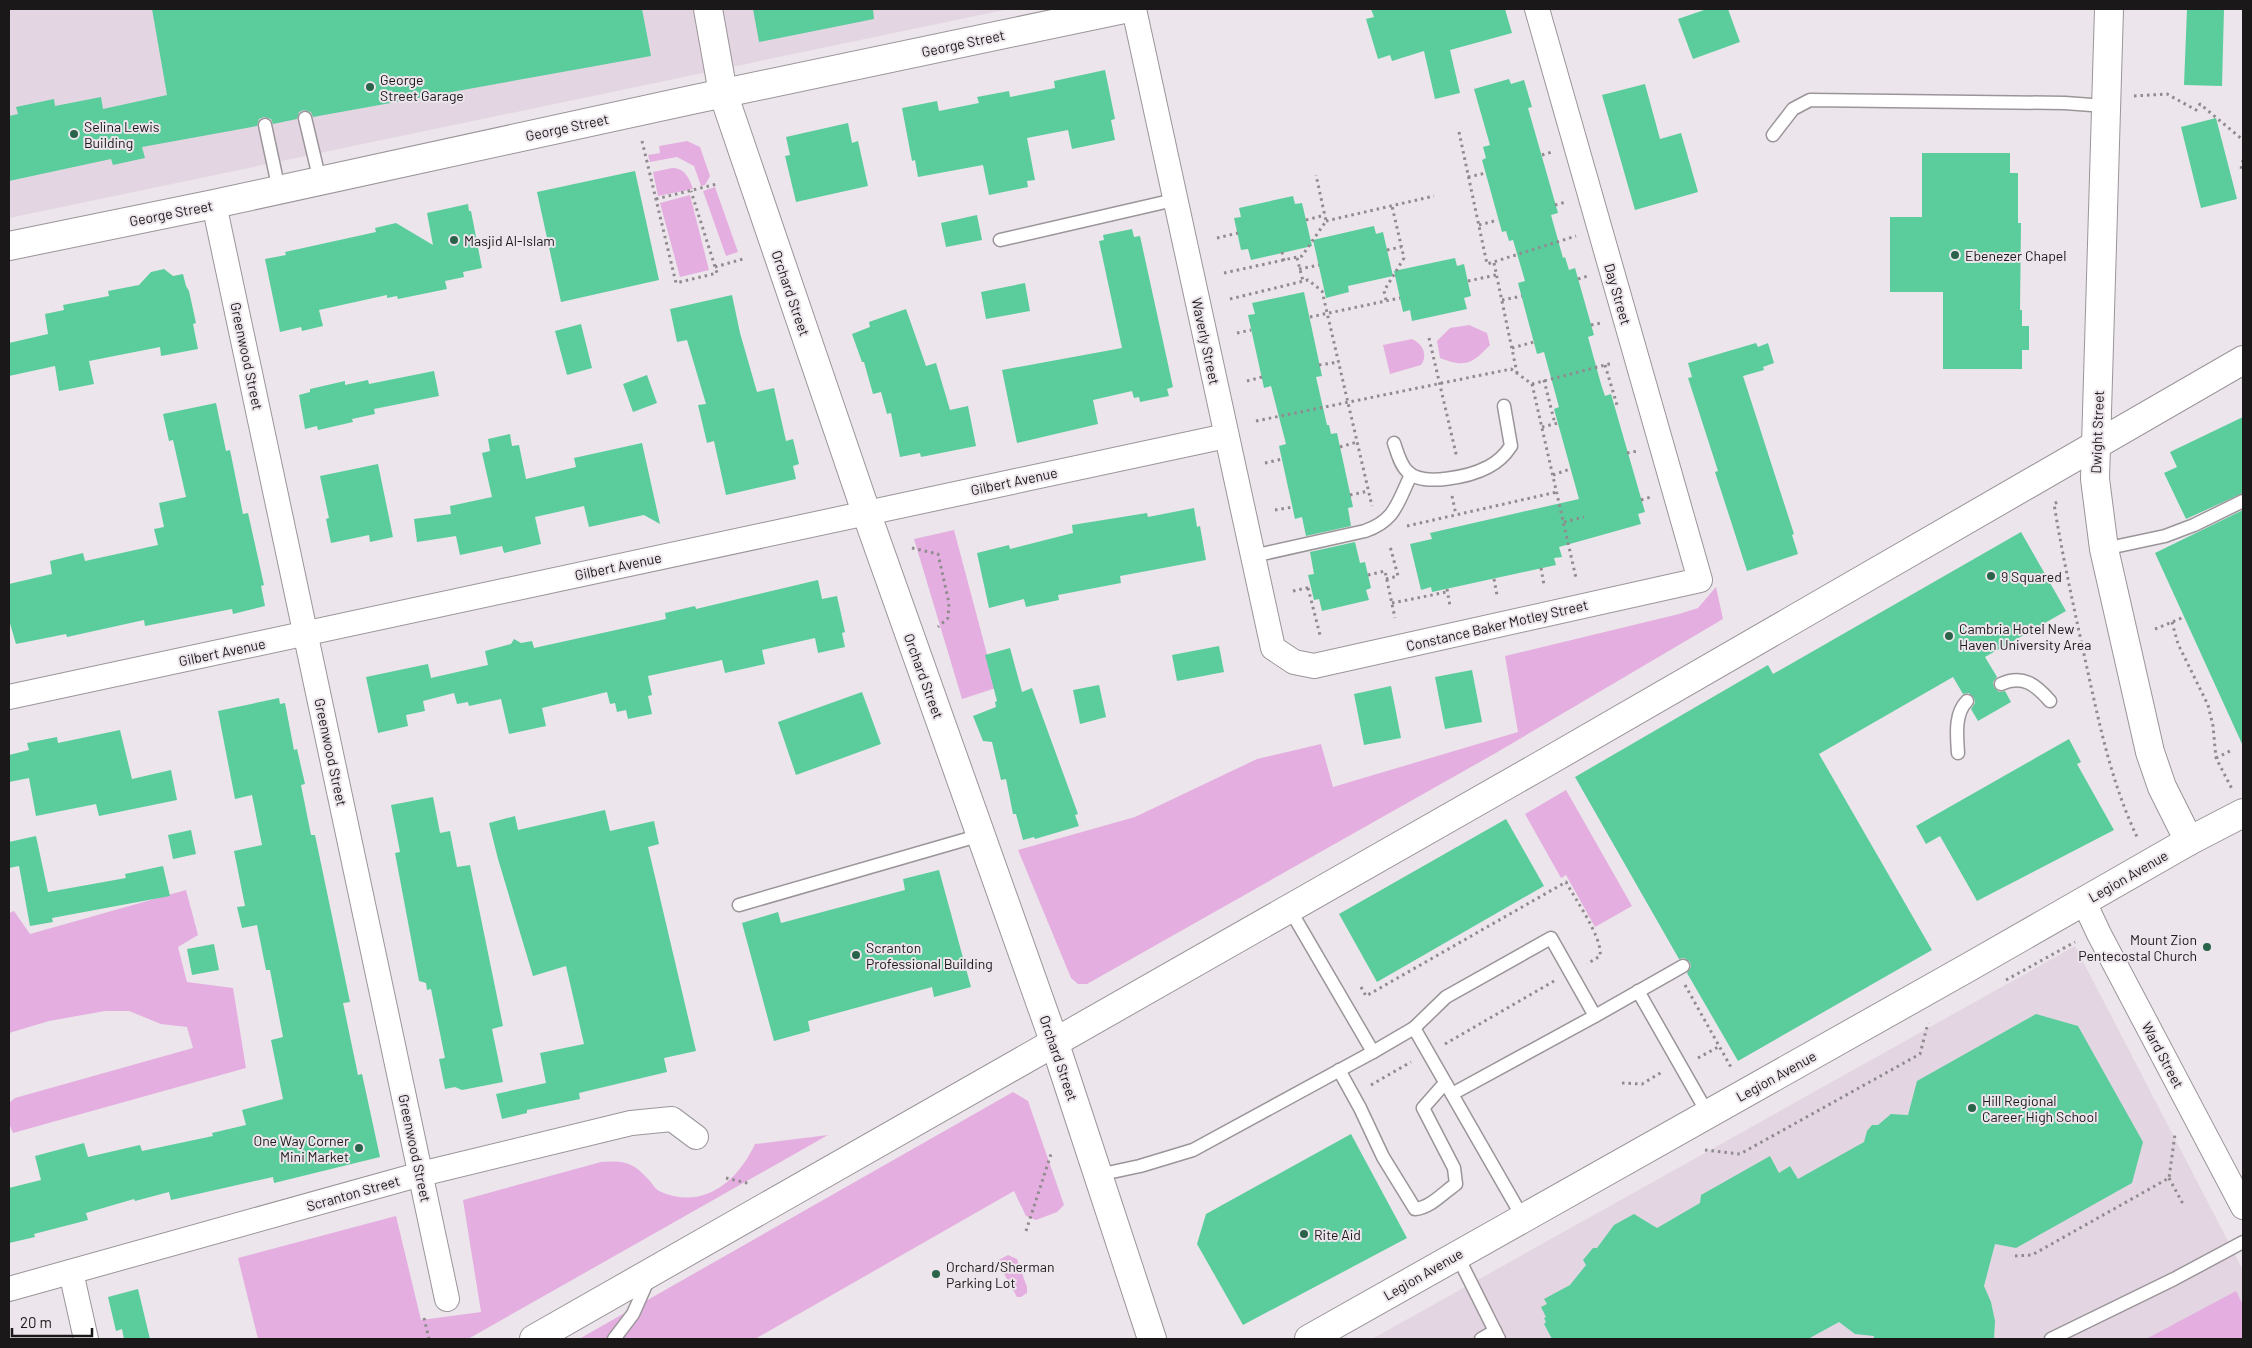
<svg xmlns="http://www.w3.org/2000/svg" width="2252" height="1348" font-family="Barlow,sans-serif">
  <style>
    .built { fill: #e3d6e2 }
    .green { fill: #e4afe0 }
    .building { fill: #5bcd9d }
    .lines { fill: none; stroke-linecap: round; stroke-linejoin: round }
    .lane-casing { stroke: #9b959a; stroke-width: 15 }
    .street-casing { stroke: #9b959a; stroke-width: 26 }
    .secondary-casing { stroke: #9b959a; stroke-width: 30 }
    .highway-casing { stroke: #9b959a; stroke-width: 30 }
    .path { stroke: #908b8f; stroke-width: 3; stroke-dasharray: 2.5 4; stroke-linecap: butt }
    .lane { stroke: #fff; stroke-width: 12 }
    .street { stroke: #fff; stroke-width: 24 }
    .secondary { stroke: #fff; stroke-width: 28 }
    .highway { stroke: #fff; stroke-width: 28 }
    .poi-dot { fill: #2a624a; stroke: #ece5eb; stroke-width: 2 }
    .labels { text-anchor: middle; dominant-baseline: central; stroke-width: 4; stroke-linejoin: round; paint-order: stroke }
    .street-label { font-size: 14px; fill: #1b181a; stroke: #ece5eb }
    .poi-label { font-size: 14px; fill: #1b181a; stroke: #ece5eb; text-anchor: start }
  </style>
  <rect width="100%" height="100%" fill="#ece5eb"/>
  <!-- built -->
  <g class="built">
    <polygon points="9,9 1009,9 9,218"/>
    <polygon points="2075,946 2243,1270 2243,1339 1372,1339"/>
  </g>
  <!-- green -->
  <g class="green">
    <polygon points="687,141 700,147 710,176 705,185 701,186 694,166 677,157 650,162 648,155 660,153 659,146"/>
    <path d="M672,168C685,168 689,178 693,189L658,196L653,172Z"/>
    <polygon points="715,187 738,252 726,256 703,191"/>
    <polygon points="690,195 709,270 680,277 660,203"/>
    <path d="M1469,325L1487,333L1490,345C1472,364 1465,368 1440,358L1437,341L1450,328Z"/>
    <path d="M1412,339C1423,344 1428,355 1421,365L1390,374L1383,345Z"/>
    <polygon points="954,530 996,688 962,699 914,539"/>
    <polygon points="1716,587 1723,619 1494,754 1087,984 1078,984 1071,978 1018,850 1135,817 1257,759 1321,744 1333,787 1518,732 1505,656 1679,614 1698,608"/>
    <polygon points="1566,790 1632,906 1595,927 1566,875 1561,878 1525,814"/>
    <polygon points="186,890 198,935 178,947 187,982 233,988 246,1068 13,1133 9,1123 9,1103 15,1098 193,1048 187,1027 161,1024 129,1011 105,1011 49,1021 9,1033 9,913 14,911 30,934"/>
    <polygon points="1013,1092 1028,1101 1064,1205 1057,1212 1036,1220 1026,1216 1014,1191 755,1339 579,1339"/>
    <path d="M828,1135L468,1339H258L238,1258L396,1216L421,1320L481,1312L463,1200L601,1162C624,1160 633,1162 649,1180C652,1183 655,1189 659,1191C703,1211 737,1182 755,1144Z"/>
    <polygon points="1008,1255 1017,1259 1027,1287 1027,1293 1021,1297 1017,1297 997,1261"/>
    <polygon points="2236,1291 2243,1305 2243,1339 2146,1339"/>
  </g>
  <!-- building -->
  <g class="building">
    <polygon points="152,9 642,9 651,56 313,117 311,112 304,110 299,112 297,119 273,124 271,119 264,117 259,119 257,126 142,147 145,158 113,165 111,159 9,181 9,116 18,114 16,107 54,99 55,106 101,97 103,109 167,95"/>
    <polygon points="753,9 873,9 874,19 759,42"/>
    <polygon points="1371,9 1505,9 1512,33 1450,50 1460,93 1435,99 1424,51 1392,61 1390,55 1378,59 1366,19 1374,17"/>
    <polygon points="1707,9 1728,9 1740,42 1693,59 1678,19"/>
    <polygon points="2187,9 2224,9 2222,86 2184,85"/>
    <polygon points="1105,70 1115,119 1111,120 1115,140 1072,149 1068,130 1027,138 1035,180 1027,181 1028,187 989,195 983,165 918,177 915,160 912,161 902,108 937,101 939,111 979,103 977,97 1009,91 1010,97 1055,88 1054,81"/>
    <polygon points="1509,79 1511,84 1524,80 1532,107 1528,108 1558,213 1551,215 1563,258 1565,257 1569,270 1575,268 1594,335 1588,337 1601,384 1605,396 1611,394 1645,512 1638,514 1641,524 1559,547 1562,557 1554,558 1556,565 1432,592 1431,587 1421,590 1410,544 1432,539 1430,533 1579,499 1554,409 1559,407 1544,352 1537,354 1518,283 1525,281 1513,240 1509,241 1506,231 1502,232 1482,160 1486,158 1483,147 1490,145 1474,89"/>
    <polygon points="1645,84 1660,139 1681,133 1698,192 1635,210 1602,95"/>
    <polygon points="2216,118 2237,199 2201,208 2181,127"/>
    <polygon points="848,123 852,143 858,141 868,186 796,202 785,156 790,155 786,137"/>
    <polygon points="1922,153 2010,153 2010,173 2018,173 2018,223 2021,223 2020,310 2022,310 2022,326 2029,326 2029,350 2022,350 2022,369 1943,369 1943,292 1890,292 1890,217 1922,217"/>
    <polygon points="635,171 659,280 561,302 537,192"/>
    <polygon points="1293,196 1295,204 1302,203 1312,246 1251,260 1248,249 1241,250 1234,218 1241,217 1239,208"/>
    <polygon points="468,204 469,211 471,211 482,268 463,272 464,277 445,281 447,289 398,299 397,296 387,298 387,295 319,310 323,326 302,331 301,327 280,332 265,259 286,255 285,252 376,232 375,228 396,223 433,245 427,213"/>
    <polygon points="977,215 982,240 946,247 941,223"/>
    <polygon points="1374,226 1376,234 1383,232 1393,276 1348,286 1349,292 1326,298 1313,240"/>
    <polygon points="1132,229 1134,237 1140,236 1173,387 1167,389 1169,396 1140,402 1139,397 1134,398 1132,391 1093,400 1098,424 1017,443 1002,370 1122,348 1099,241 1104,240 1103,235"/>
    <polygon points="1455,258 1457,266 1464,264 1471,296 1464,298 1467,309 1412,321 1410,310 1403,312 1394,271"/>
    <polygon points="164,269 173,276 183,274 186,286 189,291 196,323 193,324 198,349 161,356 160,347 89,361 94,384 59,391 55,366 9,376 9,343 48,334 45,314 64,310 63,305 109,296 108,291 139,285 151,272"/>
    <polygon points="1025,283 1030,311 986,319 981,292"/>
    <polygon points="1304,292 1322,376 1316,377 1327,425 1329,425 1331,434 1337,433 1353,507 1348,508 1351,526 1306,536 1302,517 1295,519 1279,446 1286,444 1271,386 1264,388 1248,315 1255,314 1252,303"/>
    <polygon points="732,295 740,333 757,392 774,388 786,441 793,439 799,464 793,466 796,479 726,495 714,441 707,443 698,405 706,404 687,340 677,342 670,309"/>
    <polygon points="906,309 926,366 936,363 950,410 968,406 976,446 921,457 920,453 900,457 891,413 887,414 881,392 873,394 864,362 862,362 852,334 870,327 869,322"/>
    <polygon points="581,324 592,368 567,375 555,331"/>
    <polygon points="1756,343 1758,347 1768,343 1774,363 1763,367 1764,370 1743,376 1794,534 1792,535 1798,554 1747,571 1715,472 1718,471 1688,378 1692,377 1688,363"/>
    <polygon points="434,371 439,396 374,409 375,414 352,419 353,422 318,430 317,426 305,429 299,395 310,392 310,389 345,381 345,385 368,380 369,384"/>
    <polygon points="647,375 657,403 633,412 623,384"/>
    <polygon points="216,403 226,451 230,450 243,514 248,513 264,585 261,586 265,606 233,614 232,609 145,626 144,620 67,637 66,634 16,644 9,620 9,584 52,574 50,561 83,553 85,561 158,545 154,529 164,527 159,503 186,497 173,440 169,441 163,414"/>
    <polygon points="2243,417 2243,493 2186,519 2164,473 2177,467 2170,452"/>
    <polygon points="510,434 512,446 519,445 526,479 576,467 574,458 642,443 660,524 644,515 589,527 584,506 535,517 541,544 504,553 502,546 460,555 456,536 417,542 414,519 451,514 450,506 492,497 482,453 490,451 488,439"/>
    <polygon points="378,464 393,537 370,542 369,535 331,543 326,519 329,518 320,476"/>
    <polygon points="1194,508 1197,527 1200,526 1206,560 1120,576 1121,583 1058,595 1059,600 1026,607 1024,599 989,608 977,553 1009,545 1010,549 1073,533 1072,525 1147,513 1148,517"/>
    <polygon points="2243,510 2243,746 2155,553"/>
    <polygon points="2021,532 2066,611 1985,657 1997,677 1993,682 1994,687 1999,692 2005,691 2011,702 1978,721 1971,709 1975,703 1974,698 1969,693 1963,694 1953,677 1819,754 1932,950 1738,1061 1687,973 1691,967 1690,962 1684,958 1679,959 1575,777 1768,665 1773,674"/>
    <polygon points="1355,542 1360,563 1365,562 1371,588 1366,590 1369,600 1322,611 1319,599 1314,600 1308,575 1314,574 1310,552"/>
    <polygon points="818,580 822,599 837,596 845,632 842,633 845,647 818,653 815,638 762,650 765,664 725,673 722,660 648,676 652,695 648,696 652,714 628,719 626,710 617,712 615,703 610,704 607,692 542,708 546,726 509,734 501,699 469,706 468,702 457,704 454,693 423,701 425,711 406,715 408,726 378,733 366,677 428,664 431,678 488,665 485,651 511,644 514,639 521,643 532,641 534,648 666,619 665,613 695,606 696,609"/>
    <polygon points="1219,646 1224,672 1177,681 1172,655"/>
    <polygon points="1010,648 1022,692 1032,688 1078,814 1075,815 1079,826 1035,839 1034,837 1023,840 1016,814 1013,814 1006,779 1001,780 992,742 983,741 973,716 996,707 995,702 997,701 985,655"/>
    <polygon points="1472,670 1482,722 1445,729 1435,677"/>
    <polygon points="1099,685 1106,717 1080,724 1073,690"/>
    <polygon points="1391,686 1401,738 1364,745 1354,694"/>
    <polygon points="862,692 881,744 796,775 778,722"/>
    <polygon points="279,698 280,704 285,703 294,750 297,749 305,784 301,785 311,835 315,835 350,1002 343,1003 358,1075 362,1074 380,1157 274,1183 273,1177 171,1200 169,1192 135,1201 134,1199 86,1213 88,1220 34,1234 35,1237 9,1243 9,1188 41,1180 35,1156 84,1143 88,1157 140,1145 142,1151 213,1136 212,1133 246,1125 242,1110 283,1099 271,1040 283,1037 270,970 266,970 257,925 242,928 237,907 245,906 234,851 262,845 252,795 235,799 218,711"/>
    <polygon points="120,730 132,779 171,770 177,800 99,816 96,804 36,816 29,778 9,782 9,755 29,750 27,743 57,737 58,743"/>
    <polygon points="2069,739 2081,762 2077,764 2114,830 1977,901 1940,836 1926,844 1916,826"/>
    <polygon points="433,797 440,833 450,831 457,867 470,865 503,1026 492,1029 503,1082 462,1090 455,1087 445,1089 439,1059 445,1058 431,989 427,990 426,983 419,981 395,853 400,852 391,805"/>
    <polygon points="605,810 610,831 654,821 659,844 648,847 696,1051 664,1058 667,1072 579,1093 580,1099 527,1110 527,1113 502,1119 496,1094 546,1083 540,1053 584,1044 566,966 533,976 498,859 489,823 515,816 518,830"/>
    <polygon points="1506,819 1544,886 1377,982 1339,914"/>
    <polygon points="191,830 196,854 173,859 168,835"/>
    <polygon points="36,836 48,892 126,878 125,874 163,866 170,896 52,918 53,922 30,926 19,866 9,868 9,842"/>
    <polygon points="939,870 971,987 934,997 932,987 808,1021 810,1031 774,1041 742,923 778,912 781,923 905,890 903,879"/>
    <polygon points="214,944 219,970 192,975 187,949"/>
    <polygon points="2036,1014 2078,1026 2143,1142 2132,1183 2016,1248 1995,1244 1984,1286 1991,1302 1995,1321 1994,1339 1874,1339 1874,1336 1855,1334 1839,1322 1808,1339 1552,1339 1544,1324 1546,1322 1544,1318 1546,1317 1541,1307 1547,1304 1544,1299 1570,1285 1586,1265 1583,1260 1593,1248 1597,1248 1614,1225 1634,1214 1657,1228 1700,1203 1701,1195 1770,1156 1779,1173 1790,1166 1798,1179 1864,1142 1867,1131 1872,1125 1878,1125 1891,1114 1908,1115 1917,1081"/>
    <polygon points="1351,1134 1407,1238 1243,1325 1197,1244 1206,1214"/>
    <polygon points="138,1289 150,1339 124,1339 122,1329 116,1331 108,1297"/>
  </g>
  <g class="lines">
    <defs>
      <g id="lane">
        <polyline points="305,118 320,181"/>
        <polyline points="265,125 279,190"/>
        <polyline points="1773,135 1793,109 1810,100 2065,103 2105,106"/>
        <polyline points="1000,240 1174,200"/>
        <path d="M1394,443C1397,452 1400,464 1407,471C1422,488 1471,476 1488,467C1498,462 1505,455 1511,446L1504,406"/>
        <polyline points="2104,549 2165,536 2194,525 2243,501"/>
        <path d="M1253,556L1365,531C1396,520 1397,503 1411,475"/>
        <path d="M2001,684C2023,674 2036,685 2050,701"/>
        <path d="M1958,753C1957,736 1954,714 1967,701"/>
        <polyline points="739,905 981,835"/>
        <polyline points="1289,908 1373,1052 1414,1028 1523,1218"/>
        <polyline points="1638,991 1708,1114"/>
        <polyline points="1595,1016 1683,966"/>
        <polyline points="1414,1028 1446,997 1551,938 1595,1016 1452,1094"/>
        <path d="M1339,1070L1360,1108L1383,1157L1415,1209C1430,1208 1443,1193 1456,1184L1454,1168L1423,1108L1445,1083"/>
        <polyline points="1098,1175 1140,1166 1193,1150 1373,1052"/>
        <polyline points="1457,1255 1499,1339"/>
        <polyline points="614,1339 633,1314 649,1278"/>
        <polyline points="1481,1339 1495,1331"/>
        <polyline points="2051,1339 2174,1279 2243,1242"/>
      </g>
      <g id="street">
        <polyline points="1134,9 1273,648 1294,662 1314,666 1700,580 1537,9"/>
        <polyline points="214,204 447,1299"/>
        <polyline points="9,697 1226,436"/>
        <polyline points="2084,902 2099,934 2243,1207"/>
        <polyline points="71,1272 86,1339"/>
        <polyline points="9,1289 421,1174 631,1123 672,1119 696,1137"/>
      </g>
      <g id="secondary">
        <polyline points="708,9 723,93 866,512 1054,1041 1152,1339"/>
        <polyline points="2109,9 2095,479 2104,549 2150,752 2162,787 2189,841"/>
        <polyline points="9,246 214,204 691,100 1124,9"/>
      </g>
      <g id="highway">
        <polyline points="534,1339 1545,763 2243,360"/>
        <polyline points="1309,1339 1969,967 2189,841 2243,813"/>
      </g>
    </defs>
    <!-- lane casing -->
    <use href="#lane" class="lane-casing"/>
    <!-- street casing -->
    <use href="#street" class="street-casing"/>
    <!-- secondary casing -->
    <use href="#secondary" class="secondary-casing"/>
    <!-- highway casing -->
    <use href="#highway" class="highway-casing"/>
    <!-- path -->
    <g class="path">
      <polyline points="2134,96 2167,94 2196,110 2200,104 2243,140"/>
      <polyline points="1459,132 1487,264 1576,236"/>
      <polyline points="642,141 676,283 717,273 691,191"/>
      <polyline points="1542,155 1552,152"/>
      <polyline points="2243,160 2241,169 2243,168"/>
      <polyline points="1468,177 1486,173"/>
      <polyline points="656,199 717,184"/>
      <polyline points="1555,205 1566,202"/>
      <polyline points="1306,220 1325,215"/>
      <polyline points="1326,221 1434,196"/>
      <polyline points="1479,225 1498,220"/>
      <polyline points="1217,238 1238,233"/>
      <polyline points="1387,250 1401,247"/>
      <polyline points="1282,252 1284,261"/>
      <polyline points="1297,258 1303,281"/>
      <polyline points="1494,263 1517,373"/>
      <polyline points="715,267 743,259"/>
      <polyline points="1299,269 1319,265"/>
      <polyline points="1224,273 1302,256 1326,221 1316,175"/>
      <polyline points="1578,279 1588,276"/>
      <polyline points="1468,281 1496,275"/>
      <polyline points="1230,299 1308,280 1322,291 1372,506"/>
      <polyline points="1386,300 1384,291 1404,258 1392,206"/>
      <polyline points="1502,300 1522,296"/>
      <polyline points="1310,317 1400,298"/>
      <polyline points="1591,325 1601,323"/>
      <polyline points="1237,333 1251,330"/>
      <polyline points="1429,338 1457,458"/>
      <polyline points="1512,348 1534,342"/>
      <polyline points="1319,365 1339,362"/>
      <polyline points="1605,365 1617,405"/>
      <polyline points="1544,380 1555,424"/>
      <polyline points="1247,381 1262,377"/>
      <polyline points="1532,384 1576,578"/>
      <polyline points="1256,421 1511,369 1532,384 1613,363"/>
      <polyline points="1542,427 1558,423"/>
      <polyline points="1340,447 1357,442"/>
      <polyline points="1627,453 1638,451"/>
      <polyline points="1265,463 1282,459"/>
      <polyline points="1553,475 1570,469"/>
      <polyline points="1350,495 1369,491"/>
      <polyline points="1452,496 1456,515"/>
      <polyline points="1641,500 1651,497"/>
      <path d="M2057,502L2054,504C2063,559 2075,613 2087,668C2100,727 2112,785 2138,839"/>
      <polyline points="1275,510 1293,507"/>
      <polyline points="1564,522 1584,517"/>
      <polyline points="1407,526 1557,492"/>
      <polyline points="912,548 938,554 949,603 948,618 938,627"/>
      <polyline points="1541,568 1544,585"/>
      <polyline points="1368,575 1385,571 1395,618"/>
      <polyline points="1386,579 1398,576 1390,546"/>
      <polyline points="1494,579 1497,595"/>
      <polyline points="1308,588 1320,635"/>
      <polyline points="1447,589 1450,606"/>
      <polyline points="1293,591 1311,587"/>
      <polyline points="1392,603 1447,592"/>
      <polyline points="2172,622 2178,644 2208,705 2213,726 2216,758 2232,789"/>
      <polyline points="2155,629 2184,617"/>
      <polyline points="2216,758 2232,750"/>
      <polyline points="2006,980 2075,942"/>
      <polyline points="1685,985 1732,1069"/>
      <path d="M1361,987L1366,996L1566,882C1575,899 1603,938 1600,956L1587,964"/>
      <polyline points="1445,1044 1554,981"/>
      <polyline points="1698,1058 1720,1046"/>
      <polyline points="1622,1083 1642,1084 1662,1072"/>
      <polyline points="1371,1085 1411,1062"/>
      <polyline points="1705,1150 1740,1154 1920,1054 1928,1023"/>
      <polyline points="726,1178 751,1184"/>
      <polyline points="2169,1178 2183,1204"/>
      <polyline points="1026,1231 1051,1154"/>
      <polyline points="2015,1256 2032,1255 2169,1178 2175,1134"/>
      <polyline points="424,1318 429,1339"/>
    </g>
    <!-- lane -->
    <use href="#lane" class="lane"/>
    <!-- street -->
    <use href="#street" class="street"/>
    <!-- secondary -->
    <use href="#secondary" class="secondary"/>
    <!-- highway -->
    <use href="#highway" class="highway"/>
  </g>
  <!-- markers -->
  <g class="poi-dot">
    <circle cx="370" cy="87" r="5"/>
    <circle cx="74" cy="134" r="5"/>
    <circle cx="454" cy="240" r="5"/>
    <circle cx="1955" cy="255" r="5"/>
    <circle cx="1991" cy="576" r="5"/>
    <circle cx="1949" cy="636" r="5"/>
    <circle cx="2207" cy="947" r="5"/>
    <circle cx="856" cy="955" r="5"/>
    <circle cx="1972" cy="1108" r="5"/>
    <circle cx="359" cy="1148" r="5"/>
    <circle cx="1304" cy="1234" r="5"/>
    <circle cx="936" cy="1274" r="5"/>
  </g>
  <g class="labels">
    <!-- street labels -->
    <g class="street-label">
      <text transform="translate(963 43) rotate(-12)">George Street</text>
      <text transform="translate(567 127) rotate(-12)">George Street</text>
      <text transform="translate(171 213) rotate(-11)">George Street</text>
      <text transform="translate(791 293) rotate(71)">Orchard Street</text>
      <text transform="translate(1618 294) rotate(74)">Day Street</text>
      <text transform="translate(1206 341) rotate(78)">Waverly Street</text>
      <text transform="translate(247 356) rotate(78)">Greenwood Street</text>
      <text transform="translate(2097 432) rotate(-88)">Dwight Street</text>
      <text transform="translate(1014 481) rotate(-12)">Gilbert Avenue</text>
      <text transform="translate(618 566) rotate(-12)">Gilbert Avenue</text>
      <text transform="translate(1497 625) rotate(-13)">Constance Baker Motley Street</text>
      <text transform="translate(222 652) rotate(-12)">Gilbert Avenue</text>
      <text transform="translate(924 676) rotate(70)">Orchard Street</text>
      <text transform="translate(331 752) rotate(78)">Greenwood Street</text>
      <text transform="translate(2128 876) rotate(-30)">Legion Avenue</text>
      <text transform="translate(2163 1055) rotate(62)">Ward Street</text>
      <text transform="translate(1059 1058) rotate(71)">Orchard Street</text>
      <text transform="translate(1776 1076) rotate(-29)">Legion Avenue</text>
      <text transform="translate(415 1148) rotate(78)">Greenwood Street</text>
      <text transform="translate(353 1193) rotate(-16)">Scranton Street</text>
      <text transform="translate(1423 1274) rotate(-30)">Legion Avenue</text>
    </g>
    <!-- poi labels -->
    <g class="poi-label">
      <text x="380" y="79">George<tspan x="380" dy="16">Street Garage</tspan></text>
      <text x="84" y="126">Selina Lewis<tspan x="84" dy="16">Building</tspan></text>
      <text x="464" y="240">Masjid Al-Islam</text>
      <text x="1965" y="255">Ebenezer Chapel</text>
      <text x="2001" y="576">9 Squared</text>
      <text x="1959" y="628">Cambria Hotel New<tspan x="1959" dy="16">Haven University Area</tspan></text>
      <text x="2197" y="939" text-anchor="end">Mount Zion<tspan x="2197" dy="16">Pentecostal Church</tspan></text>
      <text x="866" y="947">Scranton<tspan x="866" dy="16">Professional Building</tspan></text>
      <text x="1982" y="1100">Hill Regional<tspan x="1982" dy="16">Career High School</tspan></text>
      <text x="349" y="1140" text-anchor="end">One Way Corner<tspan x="349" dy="16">Mini Market</tspan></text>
      <text x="1314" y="1234">Rite Aid</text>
      <text x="946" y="1266">Orchard/Sherman<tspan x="946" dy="16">Parking Lot</tspan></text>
    </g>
  </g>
  <!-- border -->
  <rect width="2252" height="1348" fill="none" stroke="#1b181a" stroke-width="20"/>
  <!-- scale -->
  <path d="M12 1328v8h80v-8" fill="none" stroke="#1b181a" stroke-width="2.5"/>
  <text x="20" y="1328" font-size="15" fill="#1b181a" stroke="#ece5eb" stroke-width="4" paint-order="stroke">20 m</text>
</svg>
